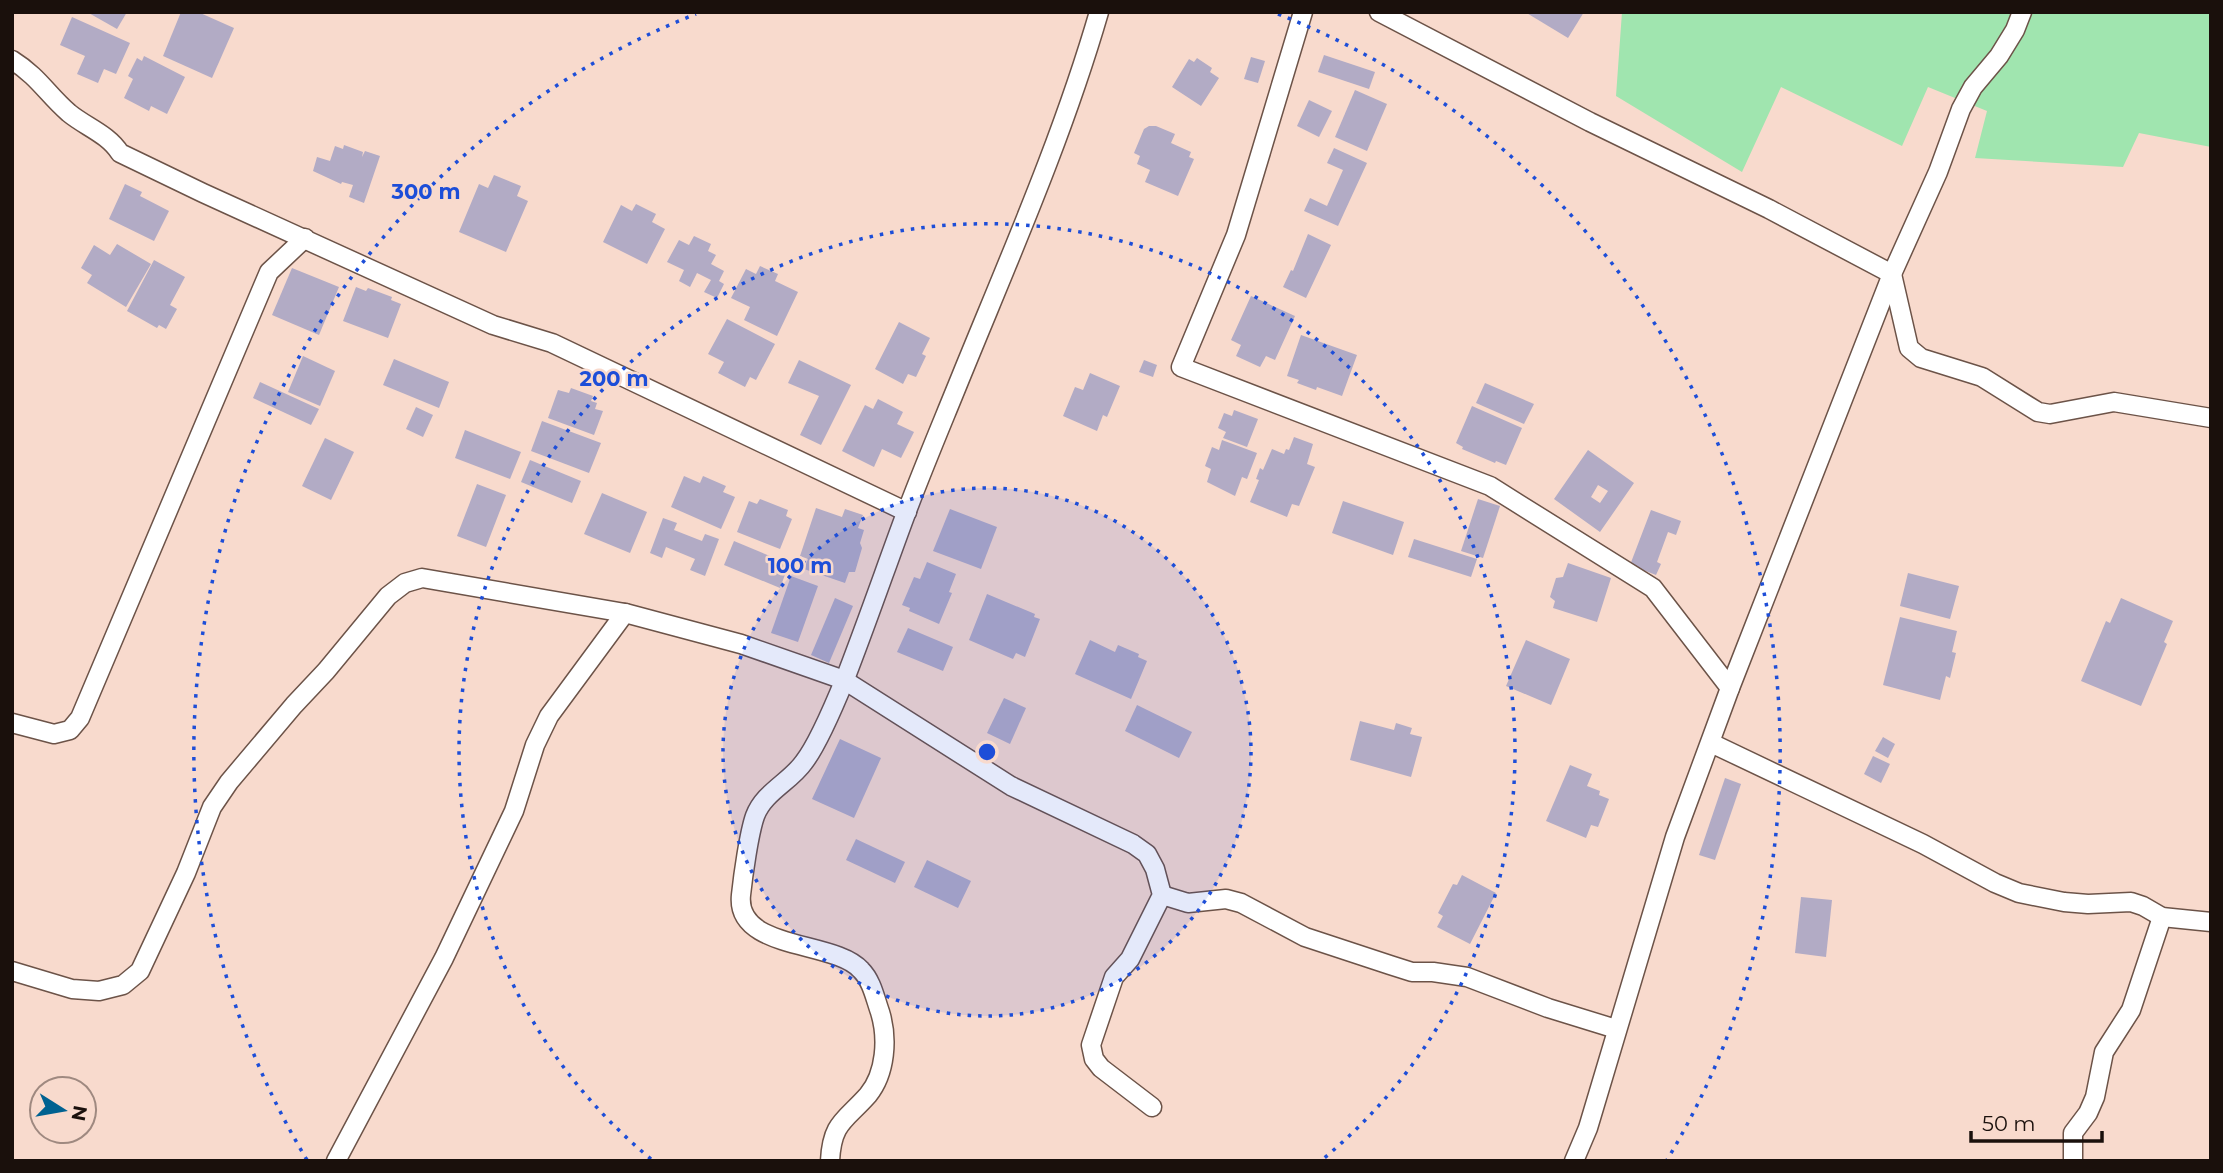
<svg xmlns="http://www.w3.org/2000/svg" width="2223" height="1173" font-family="Montserrat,sans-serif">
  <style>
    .green { fill: #a0e5af }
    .building { fill: #b2abc5; fill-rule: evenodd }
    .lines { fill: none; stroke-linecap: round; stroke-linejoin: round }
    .minor-casing { stroke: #6c5348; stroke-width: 21 }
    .minor { stroke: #fff; stroke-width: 18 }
    .ring { fill: none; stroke: #1d4ed8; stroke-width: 3.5; stroke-dasharray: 3.5 7 }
    .centre { fill: #1d4ed8; stroke: #f8dacd; stroke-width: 3.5 }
    .ring-label { font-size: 21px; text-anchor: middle; font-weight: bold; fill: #1d4ed8; stroke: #f8dacd; stroke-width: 5; stroke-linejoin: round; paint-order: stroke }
  </style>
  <rect width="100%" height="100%" fill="#f8dacd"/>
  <!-- green -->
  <polygon class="green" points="1622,12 2211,12 2211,147 2139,133 2123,167 1975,158 1987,111 1928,87 1902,146 1781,87 1742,172 1616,96"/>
  <!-- building -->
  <g class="building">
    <polygon points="87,12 127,12 117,29"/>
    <polygon points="181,12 198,12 234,28 212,78 163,56"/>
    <polygon points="1525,12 1584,12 1568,38"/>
    <polygon points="72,17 130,43 116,74 104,69 98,83 77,74 85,56 60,45"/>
    <polygon points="1324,55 1375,72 1369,89 1318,72"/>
    <polygon points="144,56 185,77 167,114 151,106 149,111 124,98 133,79 128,76 137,58 142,61"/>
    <polygon points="1251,57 1265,61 1258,83 1244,79"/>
    <polygon points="1197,58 1212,68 1210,72 1219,78 1201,106 1172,87 1189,59 1194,62"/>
    <polygon points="1355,90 1387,104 1367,151 1335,137"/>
    <polygon points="1309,100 1332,111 1319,137 1297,126"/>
    <polygon points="1149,126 1156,126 1175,134 1171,143 1191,152 1189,157 1194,159 1178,196 1145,182 1150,170 1137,164 1140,156 1134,153 1144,129"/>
    <polygon points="344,145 363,152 362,157 365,151 380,156 364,203 349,197 353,185 342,182 341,184 313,171 317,157 330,161 335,146 343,149"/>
    <polygon points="1334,148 1367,163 1338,226 1304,211 1310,198 1327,206 1343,170 1327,163"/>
    <polygon points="494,175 521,186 517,196 528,201 506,252 459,232 479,184 488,188"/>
    <polygon points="125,184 142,192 140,196 169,211 154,241 109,219"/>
    <polygon points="636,204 656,214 652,222 665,229 647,264 603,242 621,205 632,211"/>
    <polygon points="1308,234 1331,245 1306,298 1283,287 1291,270 1293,271"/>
    <polygon points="694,236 711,244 708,251 716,255 711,264 724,271 719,281 724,284 717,298 704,292 711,280 697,273 690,287 679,281 684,270 667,262 679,240 689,245"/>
    <polygon points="117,244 151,264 126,307 87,283 92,275 81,268 94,245 110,255"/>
    <polygon points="154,260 185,277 170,305 177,309 166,329 159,325 157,328 127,311"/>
    <polygon points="760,266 778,274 775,281 798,292 777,336 744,320 750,307 731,298 746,269 756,274"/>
    <polygon points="292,268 339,287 319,335 272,315"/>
    <polygon points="356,287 366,291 368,288 392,297 391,300 401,304 388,338 343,321"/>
    <polygon points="1251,296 1295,316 1275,360 1266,356 1260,367 1236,356 1241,345 1231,340"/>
    <polygon points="727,319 775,344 756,380 750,377 745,387 718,373 724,362 708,354"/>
    <polygon points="899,322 930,338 922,354 926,356 916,377 908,374 903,384 875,369"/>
    <polygon points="1301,335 1357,355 1342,396 1317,387 1316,390 1297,383 1299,380 1287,376"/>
    <polygon points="303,356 335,371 320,406 288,392"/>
    <polygon points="394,359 449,382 439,408 383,385"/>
    <polygon points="799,360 851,385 821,445 800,435 819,396 788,383"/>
    <polygon points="1144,360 1157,365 1153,377 1139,372"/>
    <polygon points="1090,373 1120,386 1107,417 1103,415 1097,431 1063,416 1075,387 1083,390"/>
    <polygon points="260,382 319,409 311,425 253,398"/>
    <polygon points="1485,383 1534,404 1524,424 1476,403"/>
    <polygon points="571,388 593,396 591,401 597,403 595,409 603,411 594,435 548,418 558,390 569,393"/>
    <polygon points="878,399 903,412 897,424 914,432 901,458 882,449 874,467 842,451 865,405 873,409"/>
    <polygon points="1472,406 1522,428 1506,465 1496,461 1495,463 1462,449 1463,447 1456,443"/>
    <polygon points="416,407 433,415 423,437 406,429"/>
    <polygon points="1234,410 1258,419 1247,447 1223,438 1226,432 1218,428 1224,413 1232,416"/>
    <polygon points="542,421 601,443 589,473 531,451"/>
    <polygon points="465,430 521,452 510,479 455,458"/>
    <polygon points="1294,437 1313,444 1307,464 1315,467 1299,506 1292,504 1287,517 1250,502 1259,480 1256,479 1260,468 1263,470 1272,449 1284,454 1286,449 1289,450"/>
    <polygon points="325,438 354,452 331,500 302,486"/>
    <polygon points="1222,440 1257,453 1247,479 1242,477 1235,496 1207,482 1211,469 1205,466 1212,447 1219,450"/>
    <path d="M1588,450L1634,483L1600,532L1554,499ZM1598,485L1608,491L1600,503L1591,497Z"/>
    <polygon points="530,460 581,481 572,503 521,482"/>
    <polygon points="684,476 700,483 703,476 726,486 723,492 735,497 721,529 671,507"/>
    <polygon points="477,484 506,495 486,547 457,536"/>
    <polygon points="602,493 647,512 630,553 584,534"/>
    <polygon points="760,499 788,510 786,516 792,519 780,549 737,532 749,501 757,504"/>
    <polygon points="1478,499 1500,506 1483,558 1461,551"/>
    <polygon points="1343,501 1404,522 1393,555 1332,533"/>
    <polygon points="816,508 842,517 845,509 863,515 858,528 864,530 860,543 862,548 855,572 849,572 845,583 804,569 808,559 800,556"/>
    <polygon points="950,509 997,527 981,569 933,551"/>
    <polygon points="1651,510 1681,521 1676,535 1668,532 1657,562 1661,564 1656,575 1630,565"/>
    <polygon points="663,518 677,523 674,530 702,541 705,534 719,539 705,576 690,570 695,559 666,547 662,558 650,553"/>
    <polygon points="1414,539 1477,559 1471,577 1408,557"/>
    <polygon points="734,541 789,564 780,588 724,565"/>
    <polygon points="927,562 956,574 949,592 952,593 939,624 909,611 910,608 902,605 914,577 920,579"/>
    <polygon points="1568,563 1611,578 1597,622 1553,608 1555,601 1550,597 1556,578 1563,577"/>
    <polygon points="1908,573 1959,586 1950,619 1900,606"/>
    <polygon points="791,576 818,586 798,642 771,633"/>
    <polygon points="987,594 1035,614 1034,617 1040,619 1025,657 1016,653 1013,659 969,640"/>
    <polygon points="835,598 853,606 829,663 811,655"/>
    <polygon points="2121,598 2173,621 2164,642 2167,644 2141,706 2081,681 2106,621 2110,623"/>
    <polygon points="1900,617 1957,631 1952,652 1956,653 1950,678 1946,676 1940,700 1883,685"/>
    <polygon points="908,628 953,647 943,671 897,652"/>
    <polygon points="1090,640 1115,652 1118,645 1139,654 1138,657 1147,661 1131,699 1075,674"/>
    <polygon points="1526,640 1570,659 1551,705 1506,686"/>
    <polygon points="1004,698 1026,708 1010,744 987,733"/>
    <polygon points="1137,705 1192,732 1179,758 1125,731"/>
    <polygon points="1360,721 1394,730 1396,723 1412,728 1410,734 1422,737 1411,777 1350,760"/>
    <polygon points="1883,737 1895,744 1888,758 1875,751"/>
    <polygon points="840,739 881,758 854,818 812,799"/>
    <polygon points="1873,756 1890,764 1881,783 1864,774"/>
    <polygon points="1570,765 1592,774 1587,786 1600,791 1599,795 1609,799 1598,827 1591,825 1586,838 1546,821"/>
    <polygon points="1725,778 1741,784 1715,860 1699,855"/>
    <polygon points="856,839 905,862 895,883 846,860"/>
    <polygon points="927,860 971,881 958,908 914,887"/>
    <polygon points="1462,875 1496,893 1470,944 1437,927 1443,916 1438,913 1453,884 1457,885"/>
    <polygon points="1801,897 1832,900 1826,957 1795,953"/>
  </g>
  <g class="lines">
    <defs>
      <g id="minor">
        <polyline points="1303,12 1236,235 1181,367 1490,486 1653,588 1730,688"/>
        <polyline points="1379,12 1590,122 1769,209 1892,274 1909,348 1921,358 1982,377 2038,412 2050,414 2114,402 2211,418"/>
        <path d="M12,60C39,77 47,94 69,113C86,127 108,134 120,153L203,193L493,325L552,343L907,512"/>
        <polyline points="12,723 54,734 70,730 80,718 269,272 305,238"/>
        <polyline points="1711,743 1923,844 1995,883 2019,893 2064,902 2088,904 2131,902 2143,906 2162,917 2211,922"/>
        <polyline points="1162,895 1188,903 1226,899 1241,903 1305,937 1390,965 1412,972 1433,972 1467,977 1548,1008 1616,1029"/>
        <polyline points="12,971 72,989 99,991 123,985 140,971 186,873 212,807 229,782 294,705 326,671 388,596 405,583 422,578 625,613 741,644 844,680 1011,786 1133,844 1147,854 1155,869 1162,895 1130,959 1114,977 1091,1045 1094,1059 1101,1068 1152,1107"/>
        <polyline points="336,1161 444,958 514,811 535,745 549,716 625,613"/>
        <path d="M830,1161C832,1122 845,1121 868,1095C886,1073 888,1038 880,1012C875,998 872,981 861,970C835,940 735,951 741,895C743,876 749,833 755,816C764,792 790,782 804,762C818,744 836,701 845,679C866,625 885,570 905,516C923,468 943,421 962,374C1011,254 1063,136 1099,12"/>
        <polyline points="1574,1161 1588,1128 1675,837 1730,688 1892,274 1938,172 1961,109 1973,87 1999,56 2015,30 2022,12"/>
        <polyline points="2073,1161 2073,1133 2088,1113 2095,1097 2104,1052 2131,1010 2162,917"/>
      </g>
    </defs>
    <!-- minor casing -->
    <use href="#minor" class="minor-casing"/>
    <!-- minor -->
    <use href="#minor" class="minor"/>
  </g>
  <!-- distance rings -->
  <circle cx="987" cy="752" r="264" fill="#1d4ed8" fill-opacity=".12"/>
  <g class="ring">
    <circle cx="987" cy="752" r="264"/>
    <path d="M651 1159A528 528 0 1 1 1323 1159"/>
    <path d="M307 1160A793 793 0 0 1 696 14M1278 14A793 793 0 0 1 1667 1160"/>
  </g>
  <circle cx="987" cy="752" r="10" class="centre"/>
  <g class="ring-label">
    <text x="426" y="199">300 m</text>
    <text x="614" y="386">200 m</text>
    <text x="800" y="573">100 m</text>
  </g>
  <!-- border -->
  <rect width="2223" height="1173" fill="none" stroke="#1a100c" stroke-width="28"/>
  <!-- north arrow -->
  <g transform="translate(63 1110) rotate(101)"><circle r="33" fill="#f8dacd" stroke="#9f8980" stroke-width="2"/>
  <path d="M0-5L12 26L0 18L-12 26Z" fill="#006291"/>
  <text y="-10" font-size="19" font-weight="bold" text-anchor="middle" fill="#1a100c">N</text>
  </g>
  <!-- scale -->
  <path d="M1971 1131v10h131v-10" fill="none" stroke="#1a100c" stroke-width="3.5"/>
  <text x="1982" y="1131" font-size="21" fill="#1a100c" stroke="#f8dacd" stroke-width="5" paint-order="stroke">50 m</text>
</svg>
